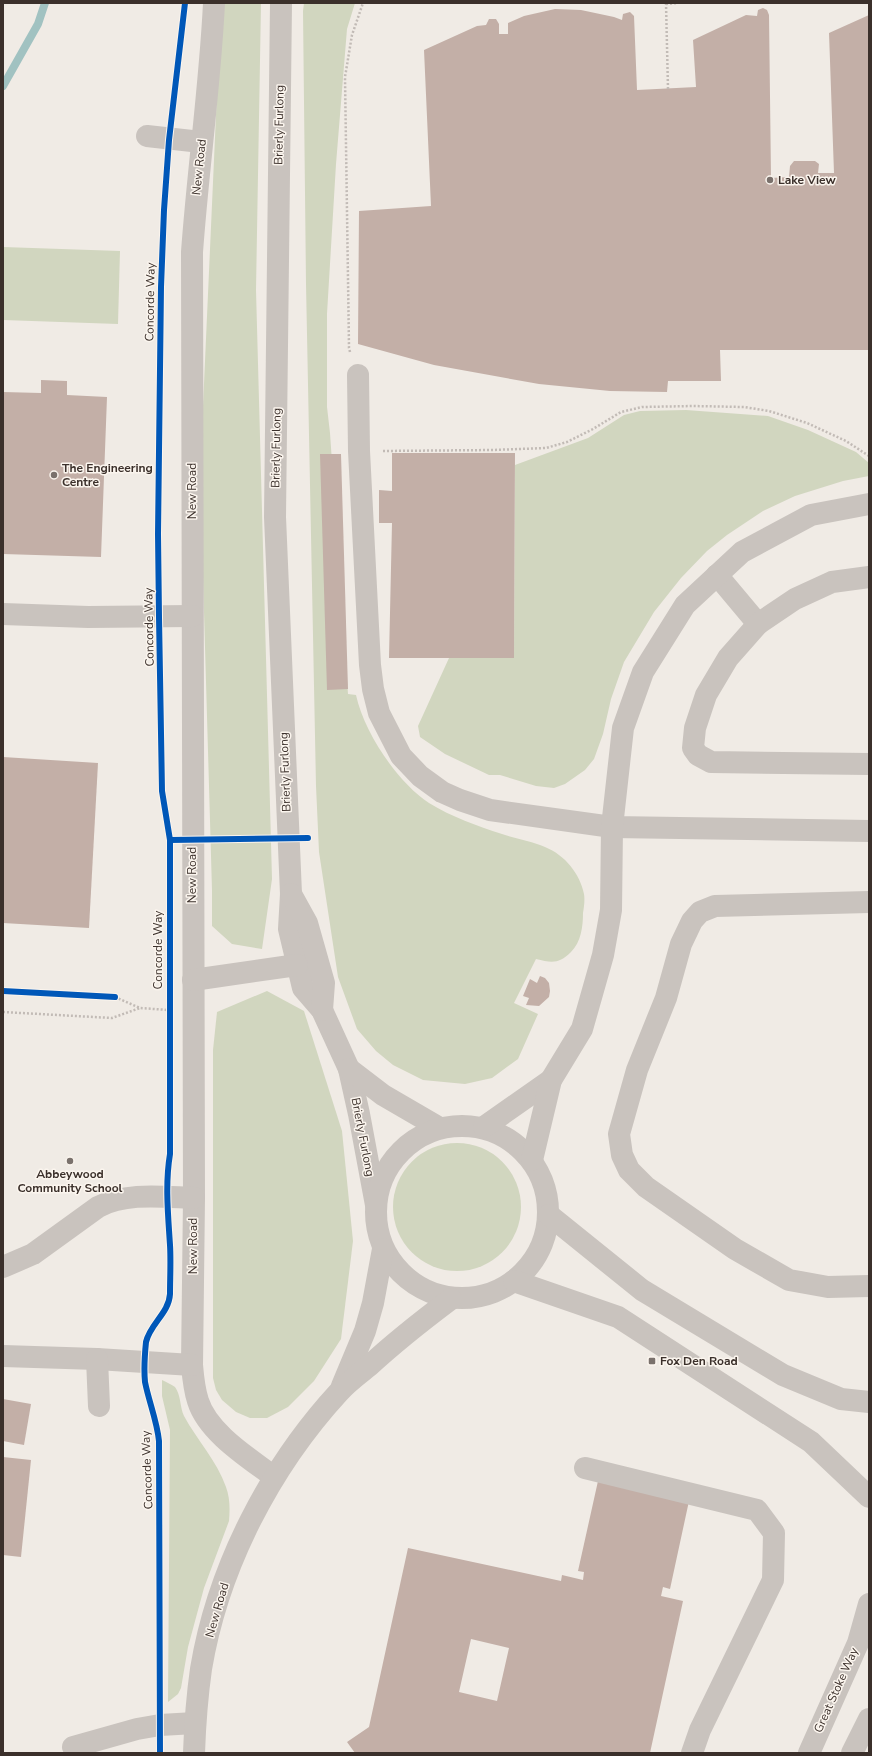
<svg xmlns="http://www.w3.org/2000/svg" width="872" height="1756" font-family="'Nunito Sans',sans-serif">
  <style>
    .green { fill: #d1d6bf }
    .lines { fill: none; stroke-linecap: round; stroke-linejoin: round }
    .stream { stroke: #a1c2c1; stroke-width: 8 }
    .building { fill: #c3afa7; fill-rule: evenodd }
    .path { stroke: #c2bbb6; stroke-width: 2.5; stroke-dasharray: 2 2; stroke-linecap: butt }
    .minor { stroke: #c9c3be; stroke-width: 22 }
    .cycleway-casing { stroke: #fbf5ee; stroke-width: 8 }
    .cycleway { stroke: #0057b8; stroke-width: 6 }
    .poi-dot { fill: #7a716c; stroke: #fbf5ee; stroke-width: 1.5 }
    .labels { text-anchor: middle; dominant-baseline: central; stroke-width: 3; stroke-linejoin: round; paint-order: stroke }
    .street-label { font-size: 12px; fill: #3b302b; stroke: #fbf5ee }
    .poi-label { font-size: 12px; font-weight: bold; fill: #3b302b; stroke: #fbf5ee; text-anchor: start }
  </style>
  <rect width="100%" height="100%" fill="#f0ebe5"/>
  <!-- green -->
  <g class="green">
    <polygon points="221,3 261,3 256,290 272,879 262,949 232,944 212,926 212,890 200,473"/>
    <path d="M304,3H355L347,29L336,164L327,314V407L330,433L348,694L356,695C364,732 397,782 429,803C452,817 477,826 502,834C516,839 532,841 545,847C565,855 580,874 584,894C585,900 584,907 583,913C583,927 581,942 571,952C559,964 552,963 536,959L514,1003L538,1014L518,1059L492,1078L465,1084L423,1080L393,1065L376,1051L357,1029L338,977L319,852L316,786L306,284L303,11Z"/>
    <polygon points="3,247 120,251 118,324 3,320"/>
    <polygon points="686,410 768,416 808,430 856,452 869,463 869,476 843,481 795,496 763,511 727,535 707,551 681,578 654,612 624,662 611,699 603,734 594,759 585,770 565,784 554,788 536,786 500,775 489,775 445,754 420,737 418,726 449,658 514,658 515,465 588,438 624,415 640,411"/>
    <polygon points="267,991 304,1011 342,1131 353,1241 341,1339 314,1381 288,1407 267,1418 250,1418 236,1412 222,1400 216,1390 213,1378 213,1050 217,1012"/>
    <circle cx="457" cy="1207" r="64"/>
    <path d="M162,1380C166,1382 171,1384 175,1387C181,1395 180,1408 184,1416C197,1440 217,1461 226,1487C230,1498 230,1509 229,1521L204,1588L188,1647L181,1688L178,1694L168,1702L170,1430L162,1396Z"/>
  </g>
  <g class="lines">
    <!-- stream -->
    <polyline class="stream" points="3,86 38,24 45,3"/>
  </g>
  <!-- building -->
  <g class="building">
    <polygon points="763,8 767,10 769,15 771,178 789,177 790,166 794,161 815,161 819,164 818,173 834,173 829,33 869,15 869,350 720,350 721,381 668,381 667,392 610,391 539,384 434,365 358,344 359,211 431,206 424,50 477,26 486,25 489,19 496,19 499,24 499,34 508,34 508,23 524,16 555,9 581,10 614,17 622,20 623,14 630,12 634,16 637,90 696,87 693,40 746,15 757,16 758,10"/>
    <polygon points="41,380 67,381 67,395 107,397 101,557 3,554 3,392 41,393"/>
    <polygon points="392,453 515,453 514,658 389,658 392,523 379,523 379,490 392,491"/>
    <polygon points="320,454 341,454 348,689 327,690"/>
    <polygon points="3,757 98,763 89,928 3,923"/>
    <polygon points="540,976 545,978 549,983 550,991 549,997 539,1006 526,1005 529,998 523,996 530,979 537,983"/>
    <polygon points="3,1399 31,1404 24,1445 3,1441"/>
    <polygon points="3,1457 31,1460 21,1557 3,1555"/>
    <path d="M598,1481L689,1501L670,1589L663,1587L661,1596L683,1601L650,1753H355L347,1742L369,1727L408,1548L561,1581L562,1575L583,1580L584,1572L578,1571ZM471,1639L509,1648L497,1701L459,1692Z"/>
  </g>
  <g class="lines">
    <!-- path -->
    <g class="path">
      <polyline points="666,3 668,89"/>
      <polyline points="666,4 678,3"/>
      <polyline points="350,352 349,348 345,77 352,35 363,3"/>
      <polyline points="383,451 493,450 546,448 567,442 593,429 621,412 642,407 693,406 744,407 769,411 807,423 846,441 869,456"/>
      <polyline points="219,839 264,839"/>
      <polyline points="115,997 140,1008 168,1010"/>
      <polyline points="3,1012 112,1018 140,1008"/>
    </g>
    <!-- minor -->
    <g class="minor">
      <path d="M214,3C210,86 198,169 192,252L194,1198L192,1365C193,1377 194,1389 198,1401C208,1433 249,1458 274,1477"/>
      <polyline points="281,3 275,517 291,894 289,929 303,988 322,1010 349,1069 359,1114 376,1205"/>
      <polyline points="147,136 201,142"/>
      <polyline points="358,375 359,451 370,665 373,689 379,713 401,756 420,776 442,792 460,800 490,810 612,827 869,831"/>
      <polyline points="717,575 758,624"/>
      <polyline points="869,577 832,582 795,599 758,624 728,658 706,695 695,728 693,748 698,755 711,762 869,764"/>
      <polyline points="3,614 88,617 192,616"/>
      <polyline points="291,894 307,923 324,983 322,1010"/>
      <polyline points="869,902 715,906 700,912 692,921 681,944 666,998 637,1070 619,1134 622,1155 629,1170 646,1187 735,1249 789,1280 828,1287 869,1286"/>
      <polyline points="193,980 297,965"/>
      <polyline points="349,1069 383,1095 438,1127"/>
      <circle cx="462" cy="1212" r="86"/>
      <polyline points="484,1127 551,1080"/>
      <polyline points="532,1160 551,1080 582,1029 603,955 611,910 612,827 623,728 643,672 685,605 742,552 811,515 869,504"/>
      <polyline points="549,1215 642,1290 783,1375 841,1399 869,1402"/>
      <path d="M3,1267L33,1254L98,1207C126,1192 163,1197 194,1198"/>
      <polyline points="514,1281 618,1317 811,1442 869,1497"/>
      <polyline points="3,1356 97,1359 192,1365"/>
      <polyline points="97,1359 99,1406"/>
      <polyline points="342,1386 365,1331 373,1303 383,1249"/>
      <polyline points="585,1468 757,1510 774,1533 773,1580 700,1730 692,1753"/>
      <polyline points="73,1747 137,1729 160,1725 195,1723"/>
      <path d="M194,1753C195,1725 197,1697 201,1669C218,1567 270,1467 339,1392C348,1382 359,1374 369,1366C395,1342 423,1320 451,1299"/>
      <polyline points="809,1753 858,1643 869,1604"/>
      <polyline points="852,1753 869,1719"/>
    </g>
    <defs>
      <g id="cycleway">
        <polyline points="170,840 308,838"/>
        <polyline points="3,991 115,997"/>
        <path d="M160,1753L159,1441C157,1421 149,1402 145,1382C144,1372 145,1352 146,1342C150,1324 169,1313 170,1294C170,1278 171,1261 170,1245C168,1214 165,1184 170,1154V840L162,791L159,617L158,534L161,287L164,210L169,140L185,3"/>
      </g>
    </defs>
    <!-- cycleway casing -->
    <use href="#cycleway" class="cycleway-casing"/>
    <!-- cycleway -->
    <use href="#cycleway" class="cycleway"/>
  </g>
  <!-- markers -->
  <g class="poi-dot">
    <circle cx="770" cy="180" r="4"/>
    <circle cx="54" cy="475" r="4"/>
    <circle cx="70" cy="1161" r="4"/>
    <rect x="648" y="1357" width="8" height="8" rx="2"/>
  </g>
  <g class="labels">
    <!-- street labels -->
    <g class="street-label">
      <text transform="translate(279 125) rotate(-89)">Brierly Furlong</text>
      <text transform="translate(199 167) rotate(-84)">New Road</text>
      <text transform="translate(150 302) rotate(-89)">Concorde Way</text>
      <text transform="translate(276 448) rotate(-89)">Brierly Furlong</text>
      <text transform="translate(192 491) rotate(-90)">New Road</text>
      <text transform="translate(149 627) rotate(-91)">Concorde Way</text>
      <text transform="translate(285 772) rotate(-92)">Brierly Furlong</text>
      <text transform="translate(192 875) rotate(-90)">New Road</text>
      <text transform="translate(158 950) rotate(-90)">Concorde Way</text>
      <text transform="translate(363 1137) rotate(79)">Brierly Furlong</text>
      <text transform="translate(193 1246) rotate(-90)">New Road</text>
      <text transform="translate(147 1470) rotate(-92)">Concorde Way</text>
      <text transform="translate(217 1610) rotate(-74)">New Road</text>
      <text transform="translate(836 1690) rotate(-66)">Great Stoke Way</text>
    </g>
    <!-- poi labels -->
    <g class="poi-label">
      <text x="778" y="180">Lake View</text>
      <text x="62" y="468">The Engineering<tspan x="62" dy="14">Centre</tspan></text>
      <text x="70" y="1174" text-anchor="middle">Abbeywood<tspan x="70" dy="14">Community School</tspan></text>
      <text x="660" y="1361">Fox Den Road</text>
    </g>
  </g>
  <!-- border -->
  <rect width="872" height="1756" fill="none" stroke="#3b302b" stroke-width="8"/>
</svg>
